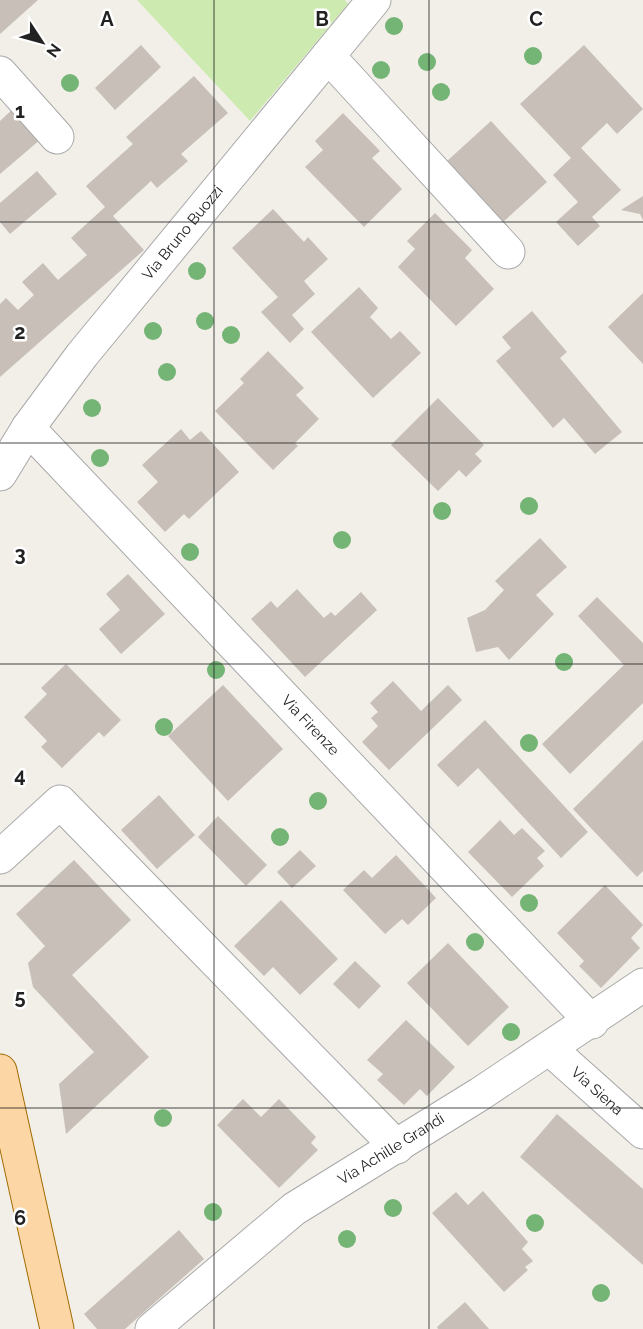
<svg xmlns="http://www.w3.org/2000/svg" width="643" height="1329" font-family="Raleway,sans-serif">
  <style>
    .grass { fill: #cdebb0 }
    .building { fill: #c7bfb8 }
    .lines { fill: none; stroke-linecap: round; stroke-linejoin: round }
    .minor-casing { stroke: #a9a9a9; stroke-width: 35 }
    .major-casing { stroke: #a06b00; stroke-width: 35 }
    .minor { stroke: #fff; stroke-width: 33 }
    .major { stroke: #fcd6a4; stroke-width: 33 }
    .tree { fill: #74b475 }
    .grid { fill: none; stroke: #222; stroke-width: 1.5; stroke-opacity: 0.55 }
    .labels { text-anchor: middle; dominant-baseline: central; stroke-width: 5; stroke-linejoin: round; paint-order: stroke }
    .street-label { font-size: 15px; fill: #222; stroke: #fff }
    .grid-label { font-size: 20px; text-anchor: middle; font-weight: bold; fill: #222; stroke: #fff; stroke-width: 5; stroke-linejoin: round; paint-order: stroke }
  </style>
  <rect width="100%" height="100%" fill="#f2efe9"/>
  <!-- grass -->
  <polygon class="grass" points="137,0 345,0 348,4 250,121"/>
  <!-- building -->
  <g class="building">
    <polygon points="0,0 38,0 0,34"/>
    <polygon points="141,45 161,67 115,110 95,88"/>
    <polygon points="584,45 643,109 617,134 607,123 581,148 621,190 592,217 600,226 578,246 556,222 578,202 553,175 571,158 520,104"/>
    <polygon points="194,76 228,113 181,154 188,161 157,188 151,181 113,216 144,250 0,377 0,304 6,298 18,310 34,295 22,282 43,263 58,280 87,255 71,238 105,207 86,186 133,144 126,137"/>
    <polygon points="14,108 41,139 0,174 0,121"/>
    <polygon points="343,113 380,151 372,158 402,189 364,227 305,167 323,150 315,141"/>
    <polygon points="491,121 547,182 502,223 446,162"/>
    <polygon points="37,171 57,194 10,234 0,222 0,203"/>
    <polygon points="643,196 643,220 640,214 621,210"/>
    <polygon points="273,209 304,242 308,237 328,259 304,281 315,294 292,315 304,329 290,343 261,312 278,297 232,248"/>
    <polygon points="435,213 472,250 465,258 494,289 456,326 398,267 415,249 407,241"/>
    <polygon points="359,287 378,308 370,317 391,339 400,331 421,353 373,398 311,332"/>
    <polygon points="643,293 643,364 608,327"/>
    <polygon points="532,311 567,352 560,358 622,432 595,454 564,418 553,428 496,361 511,348 502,337"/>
    <polygon points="268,351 304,388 296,395 319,419 295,443 298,446 273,470 215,411 244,383 240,379"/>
    <polygon points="438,398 484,445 475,454 482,461 466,477 459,470 438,491 391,445"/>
    <polygon points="181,429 190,440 201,431 239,472 189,519 184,514 165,532 137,502 158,482 142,465"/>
    <polygon points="540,538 567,567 536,595 554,614 509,660 498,647 476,652 467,618 485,610 504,590 495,581"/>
    <polygon points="128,574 165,614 121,654 99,629 120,610 106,594"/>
    <polygon points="297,589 324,618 331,612 335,616 361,592 377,610 305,677 251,619 271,601 277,608"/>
    <polygon points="597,597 643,643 643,703 570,774 542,744 624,665 578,616"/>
    <polygon points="66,664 121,720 104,737 99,732 62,768 41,747 47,741 24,717 47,694 41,688"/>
    <polygon points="393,681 421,711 448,685 462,700 389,770 362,742 378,726 371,718 378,712 370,703"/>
    <polygon points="223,685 283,749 228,801 168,736"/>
    <polygon points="485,720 588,832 561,858 478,768 458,787 437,765"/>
    <polygon points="643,740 643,871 637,877 573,809"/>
    <polygon points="159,795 195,835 157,869 121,830"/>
    <polygon points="218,816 267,865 246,886 198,837"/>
    <polygon points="500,820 514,835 522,828 545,851 537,858 544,866 512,897 468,852"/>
    <polygon points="300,850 316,866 292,888 277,872"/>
    <polygon points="396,855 436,898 408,925 402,919 385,934 343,890 364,870 372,878"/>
    <polygon points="74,860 131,920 72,975 149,1057 66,1134 59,1084 94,1052 33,987 28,963 45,946 16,914"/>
    <polygon points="605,885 643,925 631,938 640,948 601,988 579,966 584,961 557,933"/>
    <polygon points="281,900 338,959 300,995 273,967 264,976 234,946"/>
    <polygon points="448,943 509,1007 468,1046 407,983"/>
    <polygon points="355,961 381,986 359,1009 333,984"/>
    <polygon points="406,1020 455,1067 427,1096 420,1089 404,1105 377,1080 383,1074 367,1060"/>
    <polygon points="243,1099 261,1117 279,1099 316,1137 311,1143 318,1150 279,1188 217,1125"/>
    <polygon points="557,1114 643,1189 643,1265 520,1157"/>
    <polygon points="483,1191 528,1242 522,1249 533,1261 525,1267 528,1270 504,1292 432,1213 456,1192 468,1205"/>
    <polygon points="179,1230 204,1259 125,1329 97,1329 84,1314"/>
    <polygon points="465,1302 489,1329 438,1329 437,1327"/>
  </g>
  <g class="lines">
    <defs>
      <g id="minor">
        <polyline points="328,56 508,252"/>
        <polyline points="0,73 57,137"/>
        <path id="s1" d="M28,428L592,1022"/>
        <path id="s2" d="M0,474L28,428L82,355L374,0"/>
        <polyline points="0,857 60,802 397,1147"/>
        <path id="s3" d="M550,1049L643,1132"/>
        <path id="s4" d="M152,1329L294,1209L480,1094L643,985"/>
      </g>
      <polyline id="major" points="0,1071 57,1329"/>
    </defs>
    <!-- minor casing -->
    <use href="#minor" class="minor-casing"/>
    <!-- major casing -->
    <use href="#major" class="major-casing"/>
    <!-- minor -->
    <use href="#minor" class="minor"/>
    <!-- major -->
    <use href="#major" class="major"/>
  </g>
  <!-- trees -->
  <g class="tree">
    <circle cx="394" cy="26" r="9"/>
    <circle cx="533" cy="56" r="9"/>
    <circle cx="427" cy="62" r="9"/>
    <circle cx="381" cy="70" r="9"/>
    <circle cx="70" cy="83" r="9"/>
    <circle cx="441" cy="92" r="9"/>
    <circle cx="197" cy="271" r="9"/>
    <circle cx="205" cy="321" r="9"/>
    <circle cx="153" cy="331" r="9"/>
    <circle cx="231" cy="335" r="9"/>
    <circle cx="167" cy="372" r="9"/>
    <circle cx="92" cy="408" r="9"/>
    <circle cx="100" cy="458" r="9"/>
    <circle cx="529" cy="506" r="9"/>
    <circle cx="442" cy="511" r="9"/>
    <circle cx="342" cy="540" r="9"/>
    <circle cx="190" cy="552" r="9"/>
    <circle cx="564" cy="662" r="9"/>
    <circle cx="216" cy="670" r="9"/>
    <circle cx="164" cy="727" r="9"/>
    <circle cx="529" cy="743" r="9"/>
    <circle cx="318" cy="801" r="9"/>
    <circle cx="280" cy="837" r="9"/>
    <circle cx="529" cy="903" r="9"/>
    <circle cx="475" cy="942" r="9"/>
    <circle cx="511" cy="1032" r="9"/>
    <circle cx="163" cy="1118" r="9"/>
    <circle cx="393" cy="1208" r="9"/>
    <circle cx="213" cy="1212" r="9"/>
    <circle cx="535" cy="1223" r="9"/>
    <circle cx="347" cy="1239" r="9"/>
    <circle cx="601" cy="1293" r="9"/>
  </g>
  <!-- grid -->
  <path class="grid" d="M214,0V1329M429,0V1329M0,222H643M0,443H643M0,664H643M0,886H643M0,1108H643"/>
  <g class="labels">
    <!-- street labels -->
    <g class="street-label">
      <text stroke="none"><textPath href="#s2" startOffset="303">Via Bruno Buozzi</textPath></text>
      <text stroke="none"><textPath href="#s1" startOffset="410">Via Firenze</textPath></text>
      <text stroke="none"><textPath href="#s3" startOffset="63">Via Siena</textPath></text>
      <text stroke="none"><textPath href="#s4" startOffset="300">Via Achille Grandi</textPath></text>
    </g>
  </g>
  <g class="grid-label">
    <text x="107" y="26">A</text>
    <text x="322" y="26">B</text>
    <text x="536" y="26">C</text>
    <text x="20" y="118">1</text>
    <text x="20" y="339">2</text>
    <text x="20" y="561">3</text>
    <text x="20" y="782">4</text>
    <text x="20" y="1004">5</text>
    <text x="20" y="1225">6</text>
  </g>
  <!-- north arrow -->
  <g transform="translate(42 42) rotate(126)" stroke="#ffffff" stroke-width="4.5" paint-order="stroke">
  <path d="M0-4.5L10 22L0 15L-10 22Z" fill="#222222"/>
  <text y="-9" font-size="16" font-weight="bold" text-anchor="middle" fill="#222222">N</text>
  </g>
</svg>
